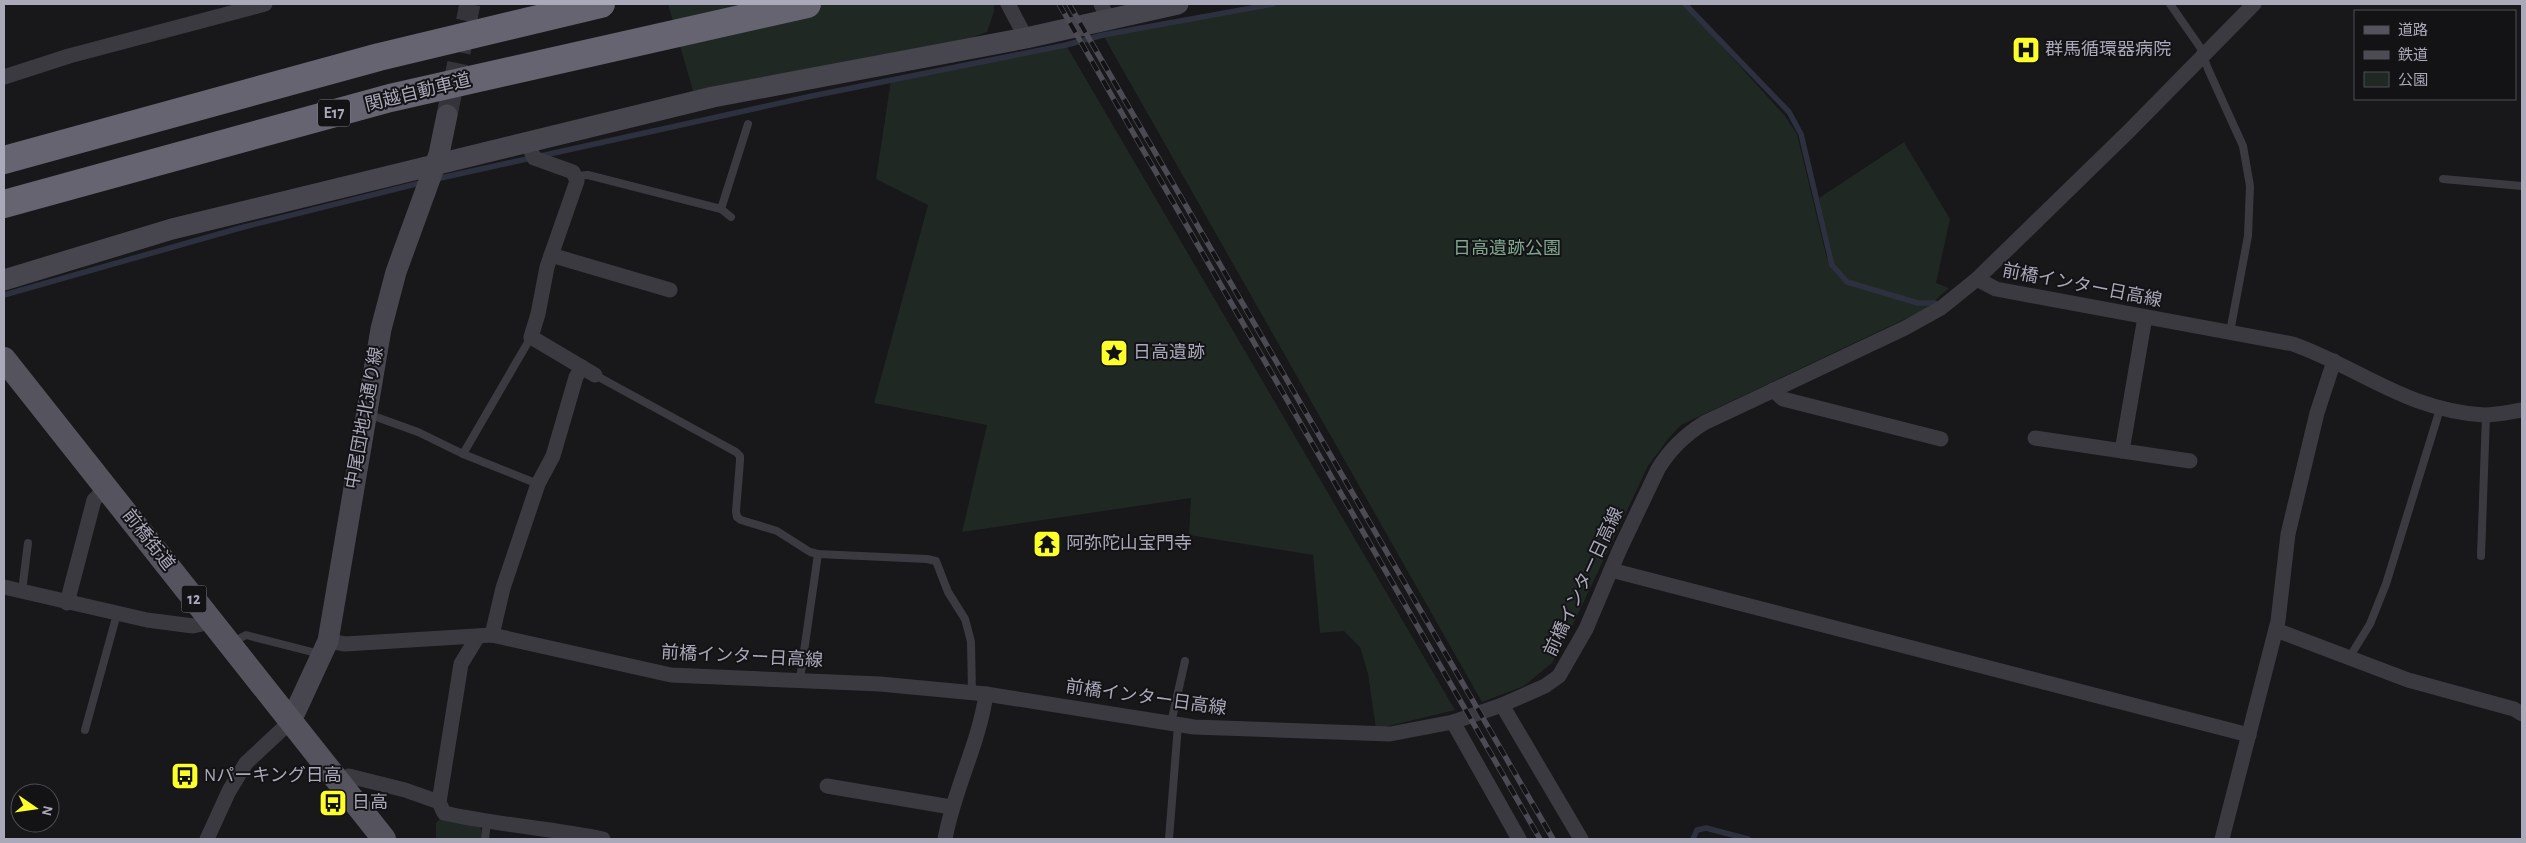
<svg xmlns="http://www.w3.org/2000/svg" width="2526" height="843" font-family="'Alegreya Sans','Noto Sans JP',sans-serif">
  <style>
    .green { fill: #1f2823 }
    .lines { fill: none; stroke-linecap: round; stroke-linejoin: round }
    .stream { stroke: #2c303f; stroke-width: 5.5 }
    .secondary-tunnel { stroke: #35343a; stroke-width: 21; stroke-dasharray: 21 11; stroke-linecap: butt }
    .lane { stroke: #3b3a41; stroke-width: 8 }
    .street { stroke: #3b3a41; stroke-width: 15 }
    .secondary { stroke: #47464f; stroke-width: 21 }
    .primary { stroke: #55545e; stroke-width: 24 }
    .highway { stroke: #656470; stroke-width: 28 }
    .rail-casing { stroke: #4c4b54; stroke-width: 5.5 }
    .rail { stroke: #131215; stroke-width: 4; stroke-dasharray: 11; stroke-linecap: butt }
    .labels { text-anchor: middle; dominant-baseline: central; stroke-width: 4; stroke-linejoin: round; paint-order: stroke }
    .shield { fill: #131215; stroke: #7c7c88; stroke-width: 1 }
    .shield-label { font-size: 16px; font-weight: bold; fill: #a9a9ba }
    .poi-label { font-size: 18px; fill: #a9a9ba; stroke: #131215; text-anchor: start }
    .street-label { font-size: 18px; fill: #a9a9ba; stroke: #131215 }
    .park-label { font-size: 18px; fill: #7fa78f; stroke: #131215 }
  </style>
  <rect width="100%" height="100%" fill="#18171a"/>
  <!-- green -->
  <g class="green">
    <polygon points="668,4 994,4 994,12 987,32 970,38 693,91"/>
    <polygon points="1275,4 1684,4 1785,116 1797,134 1827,259 1833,258 1819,198 1904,142 1950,219 1936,283 1949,288 1926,309 1681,425 1668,439 1648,466 1568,635 1552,663 1524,686 1482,702 1103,35"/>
    <polygon points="1066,45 1455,710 1376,729 1368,674 1360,647 1344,631 1320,633 1313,555 1189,535 1191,498 962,532 987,425 874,403 928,205 876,179 891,80"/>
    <polygon points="441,818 480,827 483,833 482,839 436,839 436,823"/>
  </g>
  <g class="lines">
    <!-- stream -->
    <g class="stream">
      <polyline points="1685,4 1789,112 1801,134 1832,265 1847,282 1918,303 1935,303"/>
      <polyline points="436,179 812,96 1066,45 1103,35 1273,4"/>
      <polyline points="4,295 240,228 424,182"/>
      <polyline points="1693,839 1697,830 1706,828 1748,839"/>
    </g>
    <!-- secondary-tunnel -->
    <polyline class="secondary-tunnel" points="447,115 470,4"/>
    <!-- lane -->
    <g class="lane">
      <polyline points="2170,4 2200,47 2208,69 2243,146 2250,186 2248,236 2230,332"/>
      <polyline points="576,176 588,175 721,209 731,217"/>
      <polyline points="2443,179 2522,186"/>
      <polyline points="721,209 748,124"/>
      <polyline points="595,375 736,452 740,456 740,461 736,511 737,517 741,520 777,531 810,552 818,554 927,559 936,561 948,592 965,619 968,630 971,642 972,693"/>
      <polyline points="368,414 418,432 463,454 538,484"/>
      <polyline points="463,454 531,337"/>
      <polyline points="2481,556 2486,415"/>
      <polyline points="22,591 28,543"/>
      <polyline points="231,643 246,635 320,654"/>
      <polyline points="2349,658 2370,624 2386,584 2440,409"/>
      <polyline points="800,679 818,554"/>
      <polyline points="1171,723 1185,661"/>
      <polyline points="85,730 117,614"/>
      <polyline points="485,839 487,822"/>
      <polyline points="1169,839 1178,725"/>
    </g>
    <!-- street -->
    <g class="street">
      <polyline points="1008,4 1026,38"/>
      <polyline points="1101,4 1108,19"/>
      <polyline points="4,77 69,56 265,4"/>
      <polyline points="528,144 534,158 573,172 577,181 547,267 538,314 531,337 595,375"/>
      <polyline points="551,255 670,290"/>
      <path d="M1977,279L1996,289L2293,344C2362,369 2406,410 2484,415C2497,415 2510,412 2522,410"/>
      <polyline points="1773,390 1783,399 1941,439"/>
      <polyline points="2035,438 2190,461"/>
      <polyline points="2122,451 2145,317"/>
      <polyline points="1611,570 2249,735"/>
      <polyline points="4,587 147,620 193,626 202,624 210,619"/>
      <polyline points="67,603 94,500 106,488"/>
      <polyline points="2276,630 2408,680 2514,709 2522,714"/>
      <polyline points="492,635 503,588 538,484 553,456 576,377 582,367"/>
      <path d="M328,641L345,644L492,635L671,675L880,684L986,694L1194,727L1390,734L1453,722L1502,705L1545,686L1559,676L1586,629L1619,551L1658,469C1670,449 1685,435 1704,423L1905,328L1941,308L1977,279L2129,131L2254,4"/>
      <polyline points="1502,705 1581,839"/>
      <polyline points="1453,722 1519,839"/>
      <path d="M339,783L349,776L405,790L439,802L444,813C497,825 550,828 603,839"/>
      <polyline points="827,786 951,807"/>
      <polyline points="439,802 461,664 478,636"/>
      <polyline points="207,839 229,791 246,763 291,721"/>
      <path d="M945,839C954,789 979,744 986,694"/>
      <polyline points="2222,839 2278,621 2288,534 2317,413 2334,361"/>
    </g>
    <!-- secondary -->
    <g class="secondary">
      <polyline points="4,280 172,229 713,97 1026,38 1178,4"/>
      <polyline points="291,721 328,641 381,329 396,272 439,154 447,115"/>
    </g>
    <!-- primary -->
    <polyline class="primary" points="4,359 384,839"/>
    <!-- highway -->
    <g class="highway">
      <polyline points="4,160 379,57 601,4"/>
      <polyline points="4,204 390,98 807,4"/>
    </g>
    <defs>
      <g id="rail">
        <polyline points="1059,4 1540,839"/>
        <polyline points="1069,4 1553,839"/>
      </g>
    </defs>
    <!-- rail casing -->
    <use href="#rail" class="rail-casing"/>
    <!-- rail -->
    <use href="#rail" class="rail"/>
  </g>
  <!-- icons -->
  <defs>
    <symbol id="hospital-square" viewBox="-11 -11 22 22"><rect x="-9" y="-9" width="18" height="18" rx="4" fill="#fcfe2c" stroke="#131215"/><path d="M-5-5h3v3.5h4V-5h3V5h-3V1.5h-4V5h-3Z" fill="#111"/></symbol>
    <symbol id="sight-square" viewBox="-11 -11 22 22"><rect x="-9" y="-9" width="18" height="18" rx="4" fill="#fcfe2c" stroke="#131215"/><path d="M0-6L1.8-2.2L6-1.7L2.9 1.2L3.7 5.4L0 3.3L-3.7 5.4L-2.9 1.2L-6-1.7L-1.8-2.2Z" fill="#111"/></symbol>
    <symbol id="temple-square" viewBox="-11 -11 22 22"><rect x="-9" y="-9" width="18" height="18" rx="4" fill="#fcfe2c" stroke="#131215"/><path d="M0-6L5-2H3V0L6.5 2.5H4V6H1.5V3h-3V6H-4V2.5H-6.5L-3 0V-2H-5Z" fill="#111"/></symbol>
    <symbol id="bus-square" viewBox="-11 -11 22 22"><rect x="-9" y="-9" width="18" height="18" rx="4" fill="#fcfe2c" stroke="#131215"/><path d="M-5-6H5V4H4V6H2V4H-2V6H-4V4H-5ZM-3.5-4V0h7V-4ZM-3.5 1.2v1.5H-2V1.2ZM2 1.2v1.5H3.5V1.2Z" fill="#111"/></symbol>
  </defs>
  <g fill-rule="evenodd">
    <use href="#hospital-square" x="2010" y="34" width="32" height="32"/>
    <use href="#sight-square" x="1098" y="337" width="32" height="32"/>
    <use href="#temple-square" x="1031" y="528" width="32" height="32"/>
    <use href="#bus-square" x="169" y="760" width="32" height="32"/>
    <use href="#bus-square" x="317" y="787" width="32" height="32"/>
  </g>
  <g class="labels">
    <!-- shield labels -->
    <g class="shield">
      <rect x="318" y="99.5" width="32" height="27" rx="4"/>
      <rect x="181.5" y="585.5" width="25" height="27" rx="4"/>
    </g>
    <g class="shield-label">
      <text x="334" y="113">E17</text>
      <text x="194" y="599">12</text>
    </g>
    <!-- poi labels -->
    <g class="poi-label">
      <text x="2045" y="50">群馬循環器病院</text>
      <text x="1133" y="353">日高遺跡</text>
      <text x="1066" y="544">阿弥陀山宝門寺</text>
      <text x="204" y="776">Nパーキング日高</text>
      <text x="352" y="803">日高</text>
    </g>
    <!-- street labels -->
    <g class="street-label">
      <text transform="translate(418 93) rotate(-14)">関越自動車道</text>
      <text transform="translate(2082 286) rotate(11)">前橋インター日高線</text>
      <text transform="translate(365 418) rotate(-80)">中尾団地北通り線</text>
      <text transform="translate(148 540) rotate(52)">前橋街道</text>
      <text transform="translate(1584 582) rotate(-65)">前橋インター日高線</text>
      <text transform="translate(742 657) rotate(3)">前橋インター日高線</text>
      <text transform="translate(1146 698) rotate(8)">前橋インター日高線</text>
    </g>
    <!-- park labels -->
    <g class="park-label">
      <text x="1507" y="249">日高遺跡公園</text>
    </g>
  </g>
  <!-- border -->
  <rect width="2526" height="843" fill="none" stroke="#a9a9ba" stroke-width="10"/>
  <!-- legend -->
  <rect x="2354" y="10" width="162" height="90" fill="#131215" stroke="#4f4e57"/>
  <rect x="2364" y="26" width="25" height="8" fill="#55545e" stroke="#4f4e57"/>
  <text x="2398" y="35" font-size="15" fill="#a9a9ba">道路</text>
  <rect x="2364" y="51" width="25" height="8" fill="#4c4b54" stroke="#4f4e57"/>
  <text x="2398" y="60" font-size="15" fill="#a9a9ba">鉄道</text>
  <rect x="2364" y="72" width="25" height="15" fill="#1f2823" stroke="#4f4e57"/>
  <text x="2398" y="85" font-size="15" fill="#a9a9ba">公園</text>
  <!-- north arrow -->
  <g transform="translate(35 808) rotate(103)"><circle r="24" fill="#131215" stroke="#4f4e57"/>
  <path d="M0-4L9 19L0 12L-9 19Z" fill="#fcfe2c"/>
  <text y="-8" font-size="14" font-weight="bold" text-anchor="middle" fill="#a9a9ba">N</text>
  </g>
</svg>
